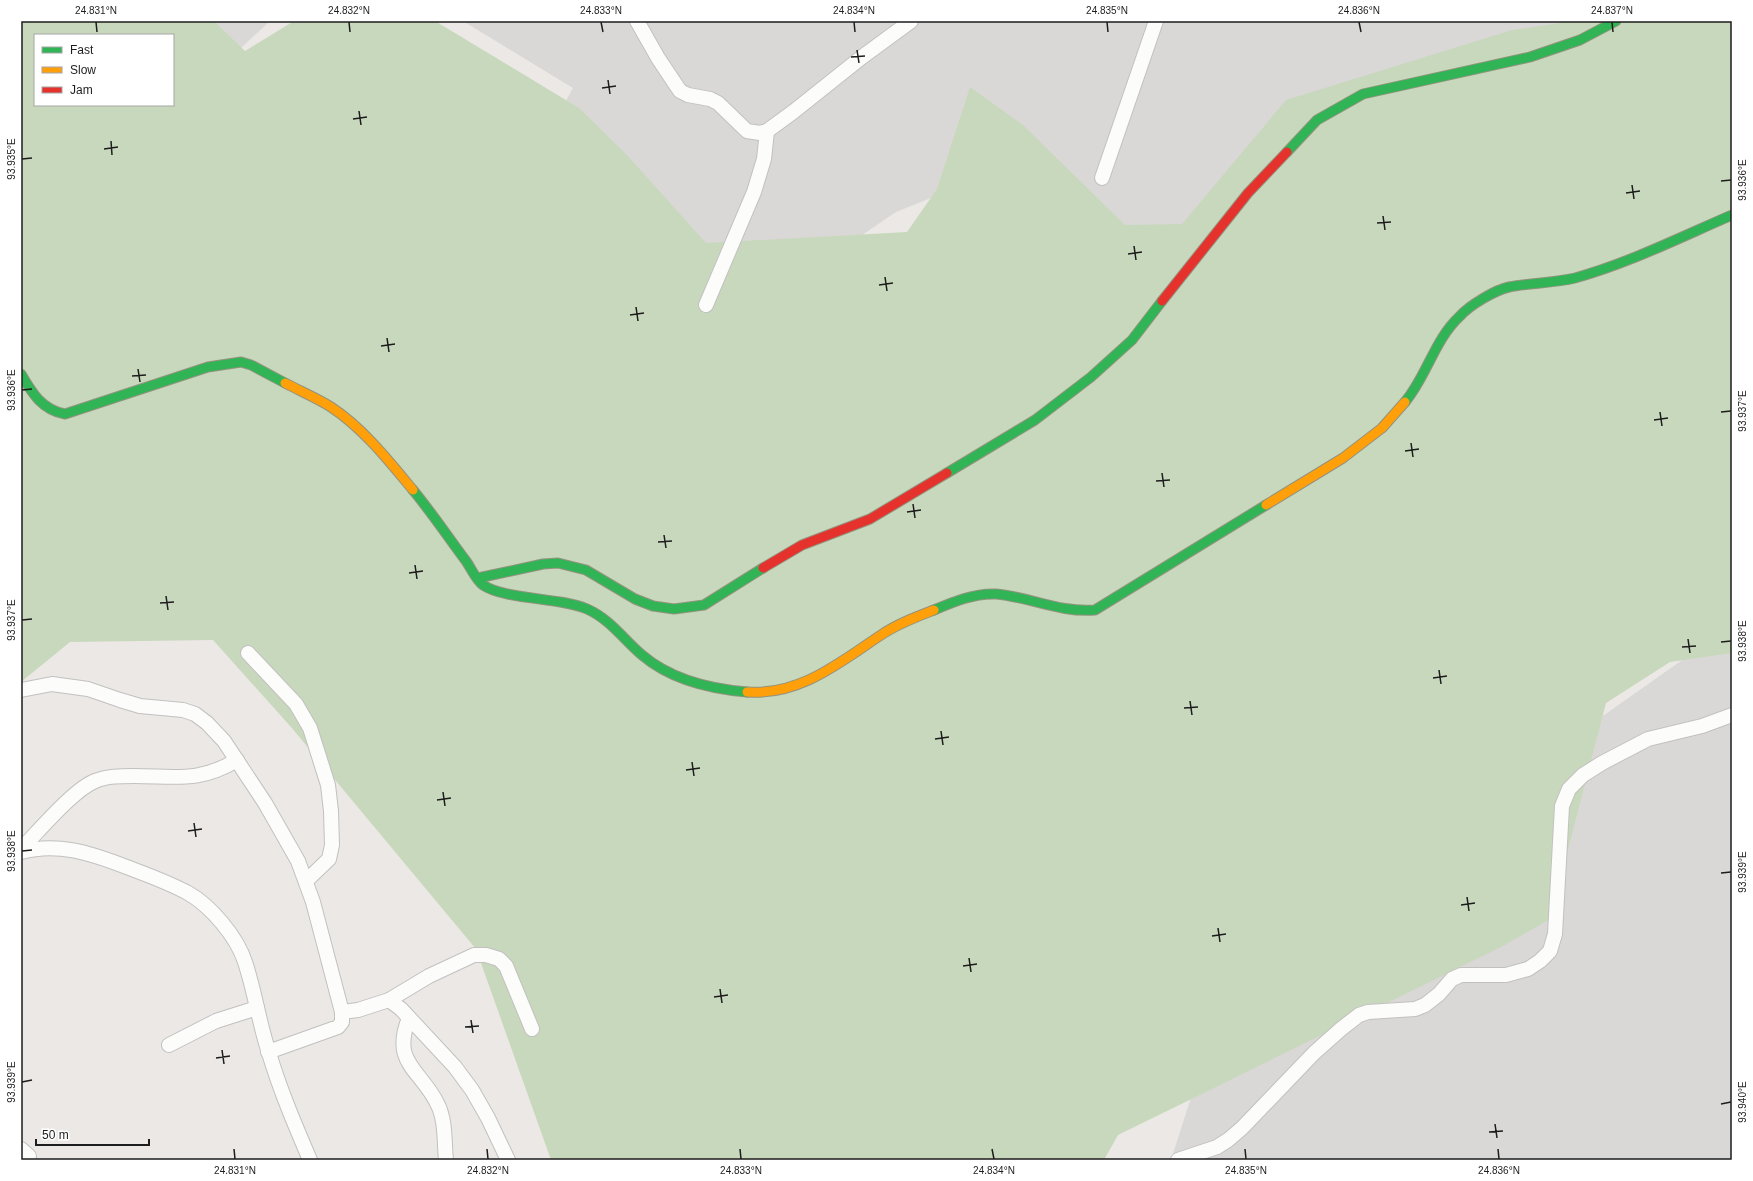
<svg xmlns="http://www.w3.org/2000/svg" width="1753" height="1181" font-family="Arial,sans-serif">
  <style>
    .residential { fill: #dad8d7 }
    .forest { fill: #c8d8bc; fill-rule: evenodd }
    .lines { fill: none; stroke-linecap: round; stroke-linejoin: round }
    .street-casing { stroke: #c2c1c0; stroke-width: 16 }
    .fast-casing { stroke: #93937f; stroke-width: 11 }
    .slow-casing { stroke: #93937f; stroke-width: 11 }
    .jam-casing { stroke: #93937f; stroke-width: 11 }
    .street { stroke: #fcfcfb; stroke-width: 14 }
    .fast { stroke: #30b455; stroke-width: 9 }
    .slow { stroke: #ff9f0a; stroke-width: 9 }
    .jam { stroke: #e5322d; stroke-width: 9 }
    .ticks { fill: none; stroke: #1d1d1d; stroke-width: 1.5 }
    .neatline { fill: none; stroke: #1d1d1d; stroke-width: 1.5 }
    .ticks-label { font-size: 10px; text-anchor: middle; fill: #1d1d1d }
  </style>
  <rect width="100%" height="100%" fill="#ebe8e5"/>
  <!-- residential -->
  <g class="residential">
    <polygon points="193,21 270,21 240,49"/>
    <polygon points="463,21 1582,21 1106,310 988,175 896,212 721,331 505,210 573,88"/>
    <polygon points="1732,625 1732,1160 1171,1160 1229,979"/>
  </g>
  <!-- forest -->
  <path class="forest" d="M21,21H214L245,51L294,21H435L579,108L627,155L706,243L907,232L937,189L970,87L1023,125L1125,225L1182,224L1286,100L1512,30L1574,21H1732V653L1670,662L1606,703L1550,919L1505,945L1118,1135L1104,1160H551L476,949L291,727L213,640L70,642L21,682ZM35,35H173V105H35Z"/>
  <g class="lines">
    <defs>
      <g id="street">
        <polyline points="637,21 658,58 680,91 688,95 710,99 718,103 747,131 760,133 767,131 793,112 862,57 911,21"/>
        <polyline points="1102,178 1156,21"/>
        <polyline points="706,305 754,192 764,159 767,131"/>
        <polyline points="248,653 296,704 310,728 328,785 331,811 332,845 329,859 306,881"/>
        <polyline points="21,690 52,684 88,689 120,700 140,706 183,710 195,714 207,723 224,741 265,803 298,861 313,902 342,1012 342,1022 338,1027 268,1052"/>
        <path d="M21,849C39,831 73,790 95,781C107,776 121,776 134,776C175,776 199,783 237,760"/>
        <path d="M21,852C57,842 90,853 124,866C145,874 168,882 188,893C211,906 237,937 245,962C255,992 259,1023 269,1053C280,1090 295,1125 310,1160"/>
        <polyline points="389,1000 401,1009 455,1067 472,1090 488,1118 508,1160"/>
        <polyline points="342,1012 358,1010 389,1000 429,976 474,955 486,955 499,959 506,966 532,1029"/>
        <path d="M409,1018C391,1063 420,1069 437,1103C446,1120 444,1141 446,1160"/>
        <polyline points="169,1045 216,1021 257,1008"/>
        <polyline points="21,1149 29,1156"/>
        <polyline points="1178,1160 1217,1147 1228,1140 1242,1128 1314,1053 1341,1029 1359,1015 1368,1012 1415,1009 1425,1005 1439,994 1452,979 1461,975 1506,975 1528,969 1540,961 1550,951 1555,934 1562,806 1569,789 1583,775 1602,763 1648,739 1702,726 1732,715"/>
      </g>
      <g id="fast">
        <polyline points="1287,152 1317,120 1363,94 1530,57 1580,40 1616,21"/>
        <path d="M21,374C32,393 42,410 65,414L208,367L241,362L251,365L285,383"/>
        <path d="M1405,402C1427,376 1434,340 1460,316C1470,305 1495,290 1509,287C1530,283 1554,283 1575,278C1629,263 1681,237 1732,215"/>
        <polyline points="947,473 1035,420 1091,377 1132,340 1162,301"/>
        <path d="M413,490C432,513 448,537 466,561C471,568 476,580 483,585C505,600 559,597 587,609C610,619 624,640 642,655C670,679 711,689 747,692"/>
        <polyline points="478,578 543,564 558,563 586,570 635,599 653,606 674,609 704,605 763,568"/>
        <path d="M934,610C953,602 974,593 996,594C1030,597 1060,613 1095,610L1266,505"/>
      </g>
      <g id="slow">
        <path d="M285,383C300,391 317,398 331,407C363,428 389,461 413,490"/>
        <polyline points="1266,505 1343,458 1382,428 1405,402"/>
        <path d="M747,692C800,696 840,662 881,635C897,624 916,617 934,610"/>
      </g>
      <g id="jam">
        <polyline points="1162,301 1248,193 1287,152"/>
        <polyline points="763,568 802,545 870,519 947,473"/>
      </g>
    </defs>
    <!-- street casing -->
    <use href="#street" class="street-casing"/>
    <!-- fast casing -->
    <use href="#fast" class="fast-casing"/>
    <!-- slow casing -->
    <use href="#slow" class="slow-casing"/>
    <!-- jam casing -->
    <use href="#jam" class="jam-casing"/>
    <!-- street -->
    <use href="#street" class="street"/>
    <!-- fast -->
    <use href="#fast" class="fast"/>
    <!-- slow -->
    <use href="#slow" class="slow"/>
    <!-- jam -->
    <use href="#jam" class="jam"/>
  </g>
  <!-- ticks -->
  <path class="ticks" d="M96,22L97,32M349,22L350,32M601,22L603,32M854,22L855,32M1107,22L1108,32M1359,22L1361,32M1612,22L1613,32M857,50L859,63M851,57L865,56M608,80L610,94M602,88L616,86M359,111L361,125M353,119L367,117M111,141L112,155M104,149L118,147M22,159L32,158M1721,181L1731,180M1632,185L1634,199M1626,193L1640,191M1383,216L1385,230M1377,223L1391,222M1134,246L1136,260M1128,254L1142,252M885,277L887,291M879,285L893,283M636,307L638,321M630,315L644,313M387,338L389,352M381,346L395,344M138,369L140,382M132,376L146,375M22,390L32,389M1660,412L1662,426M1721,412L1731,411M1654,420L1668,418M1411,443L1413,457M1405,451L1419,449M1162,473L1164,487M1156,481L1170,480M913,504L915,518M907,512L921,510M664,535L666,548M658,542L672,541M415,565L417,579M409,573L423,571M166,596L168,610M160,603L174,602M22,620L32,619M1688,639L1690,653M1721,642L1731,641M1682,647L1696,646M1439,670L1441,684M1433,678L1447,676M1190,701L1192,715M1184,708L1198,707M941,731L943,745M935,739L949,737M692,762L694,776M686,770L700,768M443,792L445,806M437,800L451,798M194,823L196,837M188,831L202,829M22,851L32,850M1721,873L1731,872M1467,897L1469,911M1461,905L1475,903M1218,928L1220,942M1212,936L1226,934M969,958L971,972M963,966L977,964M720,989L722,1003M714,997L728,995M471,1020L473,1033M465,1027L479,1026M222,1050L224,1064M216,1058L230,1056M22,1082L32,1080M1721,1104L1731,1102M1495,1124L1497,1138M1489,1132L1503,1131M234,1149L235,1159M487,1149L488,1159M740,1149L741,1159M992,1149L994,1159M1245,1149L1246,1159M1498,1149L1499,1159"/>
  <!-- border -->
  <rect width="1753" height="1181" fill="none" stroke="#ffffff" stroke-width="44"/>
  <!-- legend -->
  <rect x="34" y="34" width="140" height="72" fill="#ffffff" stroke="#a5a5a5"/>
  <rect x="42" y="47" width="20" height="6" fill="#30b455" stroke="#a5a5a5"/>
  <text x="70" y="54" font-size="12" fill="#1d1d1d">Fast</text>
  <rect x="42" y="67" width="20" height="6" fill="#ff9f0a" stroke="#a5a5a5"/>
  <text x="70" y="74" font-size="12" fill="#1d1d1d">Slow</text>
  <rect x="42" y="87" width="20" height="6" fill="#e5322d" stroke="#a5a5a5"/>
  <text x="70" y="94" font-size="12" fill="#1d1d1d">Jam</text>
  <!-- scale -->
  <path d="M36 1139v6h113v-6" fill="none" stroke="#1d1d1d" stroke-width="2"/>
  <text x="42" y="1139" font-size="12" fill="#1d1d1d" stroke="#ffffff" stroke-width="3" paint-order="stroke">50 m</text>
  <rect x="22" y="22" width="1709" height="1137" class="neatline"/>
  <g class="ticks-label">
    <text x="96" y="14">24.831°N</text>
    <text x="349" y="14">24.832°N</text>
    <text x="601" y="14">24.833°N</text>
    <text x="854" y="14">24.834°N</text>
    <text x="1107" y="14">24.835°N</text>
    <text x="1359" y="14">24.836°N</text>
    <text x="1612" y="14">24.837°N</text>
    <text transform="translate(11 159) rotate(-90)" y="4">93.935°E</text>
    <text transform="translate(1742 180) rotate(-90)" y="4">93.936°E</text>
    <text transform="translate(11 390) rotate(-90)" y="4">93.936°E</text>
    <text transform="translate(1742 411) rotate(-90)" y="4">93.937°E</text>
    <text transform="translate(11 620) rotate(-90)" y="4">93.937°E</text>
    <text transform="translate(1742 641) rotate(-90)" y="4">93.938°E</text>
    <text transform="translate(11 851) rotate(-90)" y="4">93.938°E</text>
    <text transform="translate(1742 872) rotate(-90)" y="4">93.939°E</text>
    <text transform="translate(11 1082) rotate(-90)" y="4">93.939°E</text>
    <text transform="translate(1742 1102) rotate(-90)" y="4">93.940°E</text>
    <text x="235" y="1174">24.831°N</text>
    <text x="488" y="1174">24.832°N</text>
    <text x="741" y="1174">24.833°N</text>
    <text x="994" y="1174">24.834°N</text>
    <text x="1246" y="1174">24.835°N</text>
    <text x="1499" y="1174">24.836°N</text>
  </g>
</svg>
